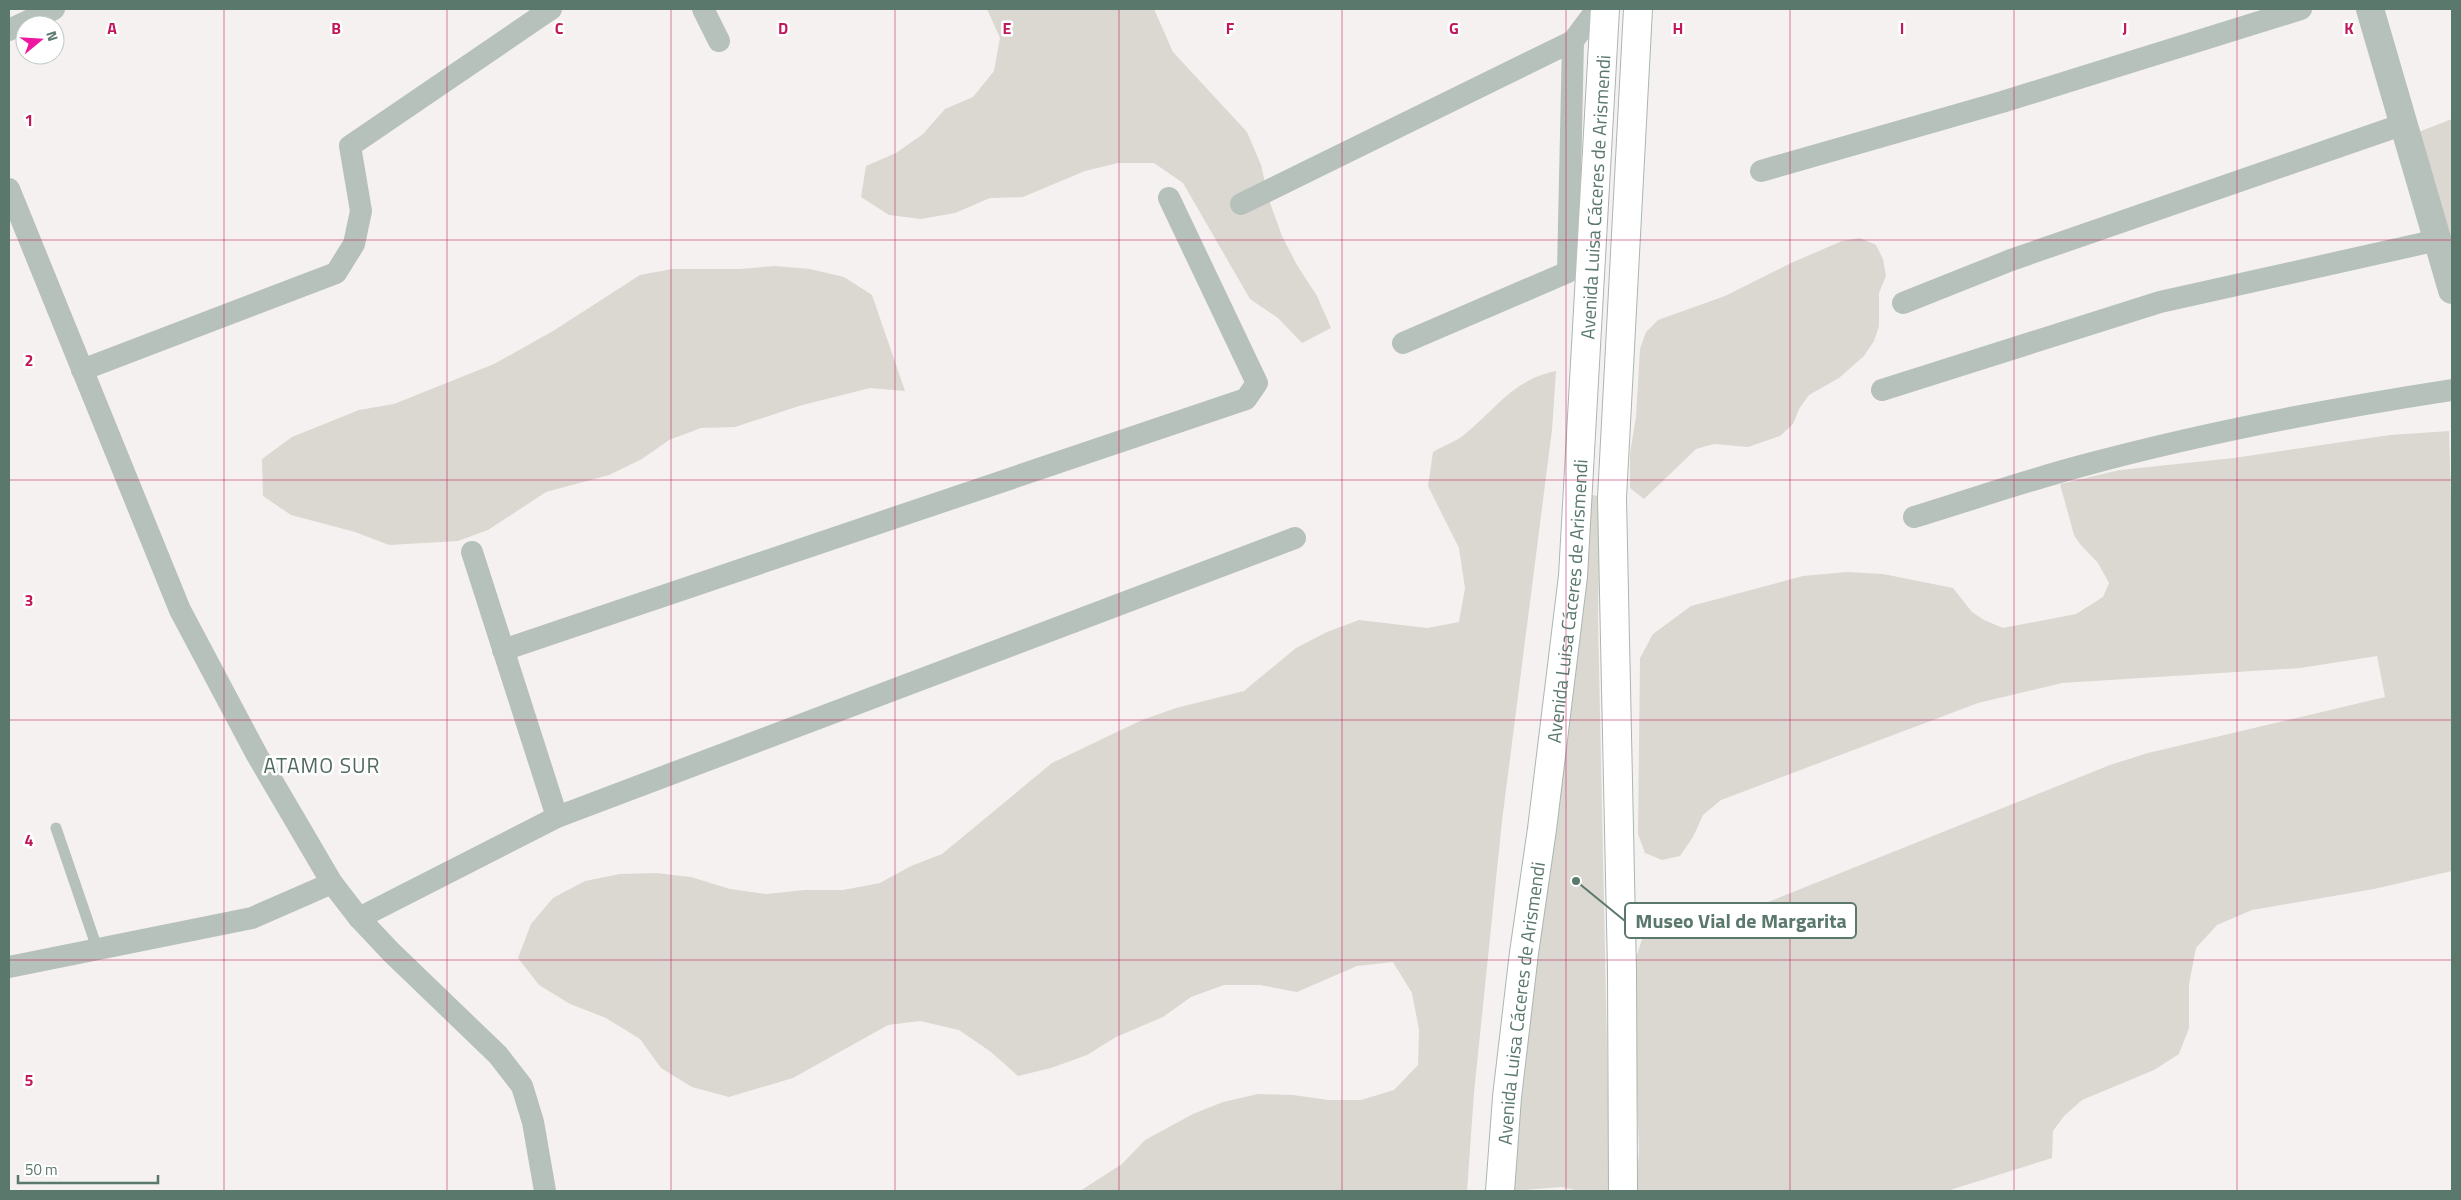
<svg xmlns="http://www.w3.org/2000/svg" width="2461" height="1200" font-family="'Titillium Web',sans-serif">
  <style>
    .green { fill: #dad8d0 }
    .lines { fill: none; stroke-linecap: round; stroke-linejoin: round }
    .primary-casing { stroke: #aab6b1; stroke-width: 30 }
    .service { stroke: #b6c1bc; stroke-width: 11 }
    .minor { stroke: #b6c1bc; stroke-width: 22 }
    .tertiary { stroke: #b6c1bc; stroke-width: 28 }
    .primary { stroke: #fff; stroke-width: 28 }
    .grid { fill: none; stroke: #c2185b; stroke-width: 1; stroke-opacity: 0.55 }
    .labels { text-anchor: middle; dominant-baseline: central; stroke-width: 5; stroke-linejoin: round; paint-order: stroke }
    .street-label { font-size: 19px; fill: #5a786c; stroke: #fff }
    .quarter-label { font-size: 21px; letter-spacing: 1px; fill: #50695e; stroke: #fff }
    .grid-label { font-size: 16px; text-anchor: middle; font-weight: bold; fill: #c2185b; stroke: #fff; stroke-width: 5; stroke-linejoin: round; paint-order: stroke }
    .leader { fill: none; stroke: #5a786c; stroke-width: 2 }
    .callout-dot { fill: #5a786c; stroke: #fff; stroke-width: 2 }
    .callout { fill: #fff; stroke: #5a786c; stroke-width: 2 }
    .callout-label { font-size: 20px; text-anchor: middle; font-weight: bold; fill: #5a786c }
  </style>
  <rect width="100%" height="100%" fill="#f5f1f1"/>
  <!-- green -->
  <g class="green">
    <polygon points="987,9 1154,9 1173,52 1247,132 1261,165 1269,200 1282,236 1297,265 1317,296 1331,328 1302,343 1278,318 1250,299 1183,183 1154,163 1118,163 1085,171 1023,197 990,198 955,213 921,219 889,215 861,197 866,166 896,153 923,134 945,109 973,97 994,71 1000,38"/>
    <polygon points="2452,119 2452,253 2416,133"/>
    <polygon points="1860,238 1876,245 1883,259 1886,276 1879,293 1879,326 1874,341 1864,356 1839,378 1809,395 1799,409 1793,424 1780,436 1748,447 1714,444 1696,449 1644,499 1630,488 1630,453 1636,417 1640,349 1646,332 1658,320 1725,296 1791,263 1842,241"/>
    <polygon points="775,266 810,269 844,277 872,295 905,391 870,388 799,406 735,427 701,428 669,440 642,459 609,475 546,492 488,530 458,541 389,545 355,532 291,515 263,496 262,459 292,437 359,410 394,404 494,364 553,331 640,275 672,269 740,269"/>
    <path d="M1556,371L1552,430L1502,821L1474,1093L1467,1191H1080L1122,1164L1145,1140L1193,1114L1223,1102L1258,1094L1293,1095L1329,1100H1361L1394,1090L1418,1065L1419,1030L1412,993L1393,962L1357,966L1297,992L1260,985H1224L1191,997L1163,1017L1116,1037L1087,1055L1051,1068L1018,1076L991,1052L959,1030L920,1021L888,1025L793,1078L729,1097L692,1087L661,1068L640,1039L606,1018L570,1004L539,985L518,958L531,924L553,898L585,881L620,874L656,873L691,877L730,889L766,894L805,890H843L880,883L911,866L942,854L1052,763L1142,720L1176,708L1244,691L1296,648L1327,632L1359,620L1427,628L1459,622L1465,588L1459,548L1428,486L1433,452C1443,446 1455,442 1464,435C1495,410 1514,379 1556,371Z"/>
    <polygon points="2449,431 2452,532 2452,871 2374,889 2252,910 2217,925 2196,948 2189,984 2189,1028 2179,1054 2154,1070 2082,1100 2064,1116 2053,1131 2052,1158 1947,1191 1636,1191 1639,1149 1634,1019 1636,958 1644,933 1652,922 1672,917 1707,923 1739,916 1758,906 2110,765 2148,753 2385,697 2377,656 2300,668 2062,683 1978,703 1721,800 1703,815 1693,837 1680,856 1662,860 1645,853 1638,834 1640,658 1653,634 1691,606 1803,576 1847,572 1883,574 1953,588 1972,612 1984,620 2003,628 2076,614 2103,597 2109,583 2098,563 2080,544 2074,535 2060,484 2120,470 2234,458 2390,435"/>
    <polygon points="1591,495 1600,496 1598,618 1610,1191 1579,1191 1562,1187 1511,1191"/>
  </g>
  <g class="lines">
    <defs>
      <g id="primary">
        <path id="s1" d="M1500,1191L1507,1097L1524,953L1542,829L1573,576L1605,9"/>
        <polyline points="1623,1191 1622,971 1612,498 1638,9"/>
      </g>
    </defs>
    <!-- primary casing -->
    <use href="#primary" class="primary-casing"/>
    <!-- service -->
    <polyline class="service" points="56,828 97,948"/>
    <!-- minor -->
    <g class="minor">
      <polyline points="703,9 719,41"/>
      <polyline points="9,30 54,9"/>
      <polyline points="1573,41 1597,9"/>
      <polyline points="1761,171 2002,102 2301,9"/>
      <polyline points="9,189 180,610 257,755 332,883 359,918 391,952 498,1055 522,1086 533,1122 545,1191"/>
      <polyline points="1241,204 1573,41 1568,272 1403,343"/>
      <polyline points="1903,303 2011,260 2404,124"/>
      <polyline points="82,370 336,273 354,244 361,211 350,146 551,9"/>
      <polyline points="1882,390 2160,302 2438,240"/>
      <path d="M1914,517C1970,500 2025,481 2081,466C2203,433 2328,409 2452,390"/>
      <polyline points="472,552 557,817"/>
      <polyline points="503,650 1246,399 1257,383 1169,198"/>
      <polyline points="359,918 557,817 1295,538"/>
      <polyline points="9,967 252,918 332,883"/>
    </g>
    <!-- tertiary -->
    <polyline class="tertiary" points="2370,9 2452,290"/>
    <!-- primary -->
    <use href="#primary" class="primary"/>
  </g>
  <!-- grid -->
  <path class="grid" d="M224,9V1191M447,9V1191M671,9V1191M895,9V1191M1119,9V1191M1342,9V1191M1566,9V1191M1790,9V1191M2014,9V1191M2237,9V1191M9,240H2452M9,480H2452M9,720H2452M9,960H2452"/>
  <g class="labels">
    <!-- street labels -->
    <g class="street-label">
      <text stroke="none"><textPath href="#s1" startOffset="999">Avenida Luisa Cáceres de Arismendi</textPath></text>
      <text stroke="none"><textPath href="#s1" startOffset="594">Avenida Luisa Cáceres de Arismendi</textPath></text>
      <text stroke="none"><textPath href="#s1" startOffset="189">Avenida Luisa Cáceres de Arismendi</textPath></text>
    </g>
    <!-- quarter labels -->
    <g class="quarter-label">
      <text x="322" y="765">ATAMO SUR</text>
    </g>
  </g>
  <g class="grid-label">
    <text x="112" y="34">A</text>
    <text x="336" y="34">B</text>
    <text x="559" y="34">C</text>
    <text x="783" y="34">D</text>
    <text x="1007" y="34">E</text>
    <text x="1230" y="34">F</text>
    <text x="1454" y="34">G</text>
    <text x="1678" y="34">H</text>
    <text x="1902" y="34">I</text>
    <text x="2125" y="34">J</text>
    <text x="2349" y="34">K</text>
    <text x="29" y="126">1</text>
    <text x="29" y="366">2</text>
    <text x="29" y="606">3</text>
    <text x="29" y="846">4</text>
    <text x="29" y="1086">5</text>
  </g>
  <!-- callouts -->
  <path class="leader" d="M1576 881L1625 921"/>
  <circle class="callout-dot" cx="1576" cy="881" r="5"/>
  <rect class="callout" x="1625" y="903" width="231" height="35" rx="5"/>
  <g class="callout-label">
    <text x="1741" y="928">Museo Vial de Margarita</text>
  </g>
  <!-- border -->
  <rect width="2461" height="1200" fill="none" stroke="#5a786c" stroke-width="20"/>
  <!-- north arrow -->
  <g transform="translate(40 40) rotate(72)"><circle r="24" fill="#ffffff" stroke="#bdc9c4"/>
  <path d="M0-4L9 19L0 12L-9 19Z" fill="#ef179f"/>
  <text y="-8" font-size="14" font-weight="bold" text-anchor="middle" fill="#5a786c">N</text>
  </g>
  <!-- scale -->
  <path d="M18 1175v8h140v-8" fill="none" stroke="#5a786c" stroke-width="2.5"/>
  <text x="25" y="1175" font-size="15" fill="#5a786c" stroke="#ffffff" stroke-width="4" paint-order="stroke">50 m</text>
</svg>
